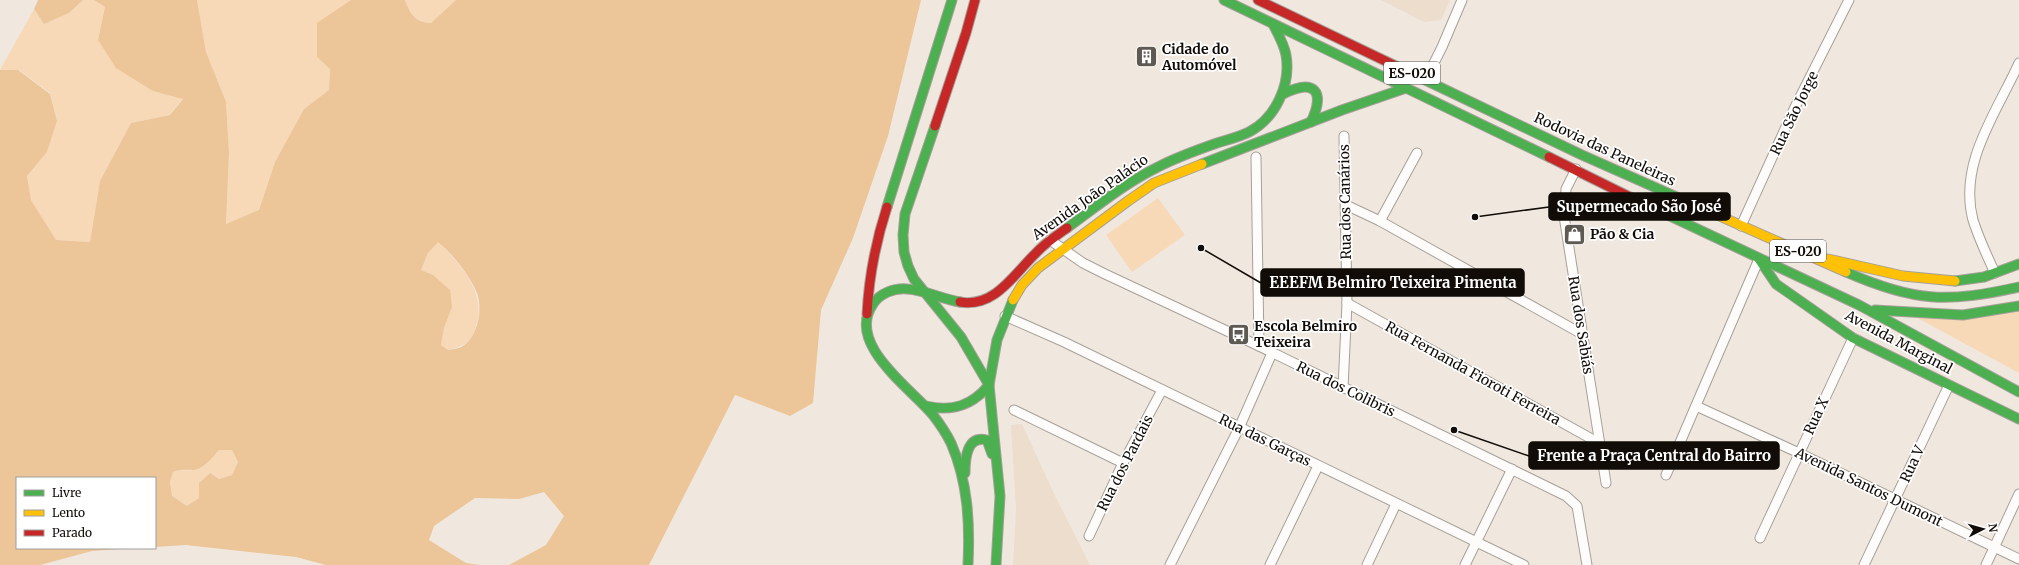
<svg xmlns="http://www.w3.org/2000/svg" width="2019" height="565" font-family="Merriweather,serif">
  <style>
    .built { fill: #ecddcd }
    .green { fill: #f7d9b8 }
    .forest { fill: #ecc598; fill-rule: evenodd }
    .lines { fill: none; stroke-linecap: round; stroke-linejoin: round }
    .street-casing { stroke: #a6a099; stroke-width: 11 }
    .fast-casing { stroke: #a6a099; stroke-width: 11 }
    .slow-casing { stroke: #a6a099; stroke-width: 11 }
    .jam-casing { stroke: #a6a099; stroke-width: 11 }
    .street { stroke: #fdfcfa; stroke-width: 9 }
    .fast { stroke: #4caf50; stroke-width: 9 }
    .slow { stroke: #ffc107; stroke-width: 9 }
    .jam { stroke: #c62828; stroke-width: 9 }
    .labels { text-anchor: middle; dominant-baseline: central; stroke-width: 3.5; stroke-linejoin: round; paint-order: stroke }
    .shield { fill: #fff; stroke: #585551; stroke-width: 1 }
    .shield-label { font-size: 13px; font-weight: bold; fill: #110c07 }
    .poi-label { font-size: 14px; font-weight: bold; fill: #110c07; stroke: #fff; text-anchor: start }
    .street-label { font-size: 14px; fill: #110c07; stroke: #fff }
    .leader { fill: none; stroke: #110c07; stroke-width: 1.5 }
    .callout-dot { fill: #110c07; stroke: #fff; stroke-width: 1.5 }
    .callout { fill: #110c07; stroke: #110c07; stroke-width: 1.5 }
    .callout-label { font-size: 15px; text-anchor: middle; font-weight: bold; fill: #fff }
  </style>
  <rect width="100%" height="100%" fill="#f0e8df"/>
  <!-- built -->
  <g class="built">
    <polygon points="1381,0 1450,0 1441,20 1424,22"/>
    <polygon points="1022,424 1056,498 1090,565 1013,565 1016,509 1011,425"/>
  </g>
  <!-- green -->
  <g class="green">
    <polygon points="83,0 94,0 105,7 98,40 153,91 183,98 170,115 131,123 100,181 90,242 56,240 31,200 27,176 47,152 57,121 50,93 19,70 0,70 34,9 44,24 69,13"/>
    <polygon points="197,0 351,0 317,57 330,69 329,90 304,109 275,162 259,211 226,224 229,153 226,102 206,52"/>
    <path d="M405,0H456L431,23C416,23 410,14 405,0Z"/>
    <polygon points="1158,198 1185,235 1132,272 1106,235"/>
    <path d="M438,241C460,265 487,292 476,326C471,343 464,346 448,350L441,345L444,328L452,307L421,270L428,253Z"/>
    <polygon points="2019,310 2019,373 1910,314"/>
    <path d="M219,450H232L238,462L232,475L219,479L210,473L199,483V498L187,506L172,496L170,482L173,472C182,469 188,471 196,470C205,468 213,457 219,450Z"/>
  </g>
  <!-- forest -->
  <g class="forest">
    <polygon points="38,0 83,0 69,13 44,24 34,9"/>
    <path d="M94,0H197L206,52L226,102L229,153L226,224L259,210L275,162L304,109L329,90L330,69L317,57V23L351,0H405C410,14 416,23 431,23L456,0H921L888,136L853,238L821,310L813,403L790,416L735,395L649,565H509L546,545L564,516L544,492L519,499L475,498L434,526L429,540L466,563L480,565H326L296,557L186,545L155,547V478H17V548H133L92,551L40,565H0V70H18L50,94L57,121L47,152L27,176L31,200L56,240L90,242L100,181L131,123L170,115L183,99L153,91L116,68L98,40L105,7ZM438,242C452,253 470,276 477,293C483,309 478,336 463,346C459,349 452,349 448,350L441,345L444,328L452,307L450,290L433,275L421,270L428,253ZM219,450H232L238,462L232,475L219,479L210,473L199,483V498L187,506L172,496L170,482L173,472C181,469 186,470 194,470C204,469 213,457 219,450Z"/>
  </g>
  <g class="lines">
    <defs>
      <g id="street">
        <polyline points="1426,79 1442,47 1462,0"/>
        <polyline points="1256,157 1259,346"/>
        <polyline points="1576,169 1566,189 1564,216 1606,483"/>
        <polyline points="1346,205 1380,221 1582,334"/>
        <polyline points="1380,221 1417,153"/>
        <polyline points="1741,226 1795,107 1849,0"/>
        <polyline points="1050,240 1083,263 1105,274 1259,346 1566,496 1577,506 1587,565"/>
        <path d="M1995,273C1987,256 1979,239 1973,220C1958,163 1997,112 2019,63"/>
        <polyline points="1347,303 1599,443"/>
        <polyline points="1005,316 1064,342 1524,565"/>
        <polyline points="1343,388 1347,303 1344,136"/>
        <polyline points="1696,406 1799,453 2019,559"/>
        <polyline points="1014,410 1123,463"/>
        <polyline points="1666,475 1759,259"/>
        <polyline points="1089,536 1123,463 1162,390"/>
        <polyline points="1760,538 1853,338"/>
        <polyline points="1170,565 1239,428 1272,353"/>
        <polyline points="1270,565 1318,466"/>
        <polyline points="1367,565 1396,504"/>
        <polyline points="1465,565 1512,469"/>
        <polyline points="1864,565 1949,385"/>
        <polyline points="1986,565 2019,494"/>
      </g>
      <g id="fast">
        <polyline points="1224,0 1549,157"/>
        <polyline points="1423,79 1582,155 1688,202"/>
        <path d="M1283,94C1314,78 1326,91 1311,122"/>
        <polyline points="1202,164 1342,110 1406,88"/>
        <polyline points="1638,201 1859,305 2019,392"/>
        <polyline points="887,207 952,0"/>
        <path d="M1067,228C1096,207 1125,183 1158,167C1177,157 1197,150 1217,143C1227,140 1239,137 1249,132C1276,118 1291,84 1286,55C1284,44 1278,34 1273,24"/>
        <polyline points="1759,259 1776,284 1853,338 2019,419"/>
        <path d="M1846,272C1914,302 1947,303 2019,287"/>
        <polyline points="1955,281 1984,277 2019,264"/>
        <path d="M960,302C942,299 925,290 907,289C894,288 880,293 873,304C845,344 912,389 933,415C940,424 946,433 951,443C968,482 970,523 968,565"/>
        <polyline points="1875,310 1963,315 2019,306"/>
        <path d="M926,406C952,412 972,406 989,385L961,337L914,279L908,266L904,252L903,235L905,214L935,126"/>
        <path d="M965,473C965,458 967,435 987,440L992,454"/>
        <polyline points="996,565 1000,496 989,385 997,340 1013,300"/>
      </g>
      <g id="slow">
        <polyline points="1688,202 1846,272"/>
        <polyline points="1828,259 1903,276 1955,281"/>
        <polyline points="1013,300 1022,285 1038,268 1128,201 1154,183 1202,164"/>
      </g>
      <g id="jam">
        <polyline points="1258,0 1423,79"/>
        <polyline points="935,126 966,33 975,0"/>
        <polyline points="1549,157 1638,201"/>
        <path d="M960,302C995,308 1014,274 1036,253C1045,243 1056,236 1067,228"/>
        <path d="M867,314C869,275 875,244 887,207"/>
      </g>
    </defs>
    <!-- street casing -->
    <use href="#street" class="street-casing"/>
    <!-- fast casing -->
    <use href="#fast" class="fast-casing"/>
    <!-- slow casing -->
    <use href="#slow" class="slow-casing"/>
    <!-- jam casing -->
    <use href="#jam" class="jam-casing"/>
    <!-- street -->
    <use href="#street" class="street"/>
    <!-- fast -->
    <use href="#fast" class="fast"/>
    <!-- slow -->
    <use href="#slow" class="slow"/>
    <!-- jam -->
    <use href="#jam" class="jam"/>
  </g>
  <!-- icons -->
  <defs>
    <symbol id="building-square" viewBox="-11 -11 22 22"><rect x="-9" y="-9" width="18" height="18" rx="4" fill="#5f5953" stroke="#fff"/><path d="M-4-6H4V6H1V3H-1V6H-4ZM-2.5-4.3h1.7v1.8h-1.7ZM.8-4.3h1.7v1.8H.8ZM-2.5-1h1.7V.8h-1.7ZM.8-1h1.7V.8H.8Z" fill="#fff"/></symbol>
    <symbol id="shop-square" viewBox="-11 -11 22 22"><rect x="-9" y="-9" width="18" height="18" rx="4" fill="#5f5953" stroke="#fff"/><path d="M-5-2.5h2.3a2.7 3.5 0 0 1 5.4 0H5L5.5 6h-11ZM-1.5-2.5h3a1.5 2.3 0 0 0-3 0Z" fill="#fff"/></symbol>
    <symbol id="bus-square" viewBox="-11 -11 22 22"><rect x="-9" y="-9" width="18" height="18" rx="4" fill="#5f5953" stroke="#fff"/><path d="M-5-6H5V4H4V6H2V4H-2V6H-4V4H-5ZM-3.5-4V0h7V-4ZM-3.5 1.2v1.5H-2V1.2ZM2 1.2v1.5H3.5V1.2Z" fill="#fff"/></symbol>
  </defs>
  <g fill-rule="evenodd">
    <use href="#building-square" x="1134" y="44" width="25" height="25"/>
    <use href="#shop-square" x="1562" y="222" width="25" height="25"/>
    <use href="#bus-square" x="1226" y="322" width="25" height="25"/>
  </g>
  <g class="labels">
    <!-- shield labels -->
    <g class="shield">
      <rect x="1384" y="62" width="56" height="22" rx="3"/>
      <rect x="1770" y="240" width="56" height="22" rx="3"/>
    </g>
    <g class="shield-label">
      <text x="1412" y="73">ES-020</text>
      <text x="1798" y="251">ES-020</text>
    </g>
    <!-- poi labels -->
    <g class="poi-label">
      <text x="1162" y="49">Cidade do<tspan x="1162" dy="16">Automóvel</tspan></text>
      <text x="1590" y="234">Pão &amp; Cia</text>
      <text x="1254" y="326">Escola Belmiro<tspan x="1254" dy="16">Teixeira</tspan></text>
    </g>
    <!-- street labels -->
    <g class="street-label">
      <text transform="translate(1794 113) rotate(-64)">Rua São Jorge</text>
      <text transform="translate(1605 149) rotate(25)">Rodovia das Paneleiras</text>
      <text transform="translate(1090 197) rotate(-35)">Avenida João Palácio</text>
      <text transform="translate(1345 202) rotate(-91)">Rua dos Canários</text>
      <text transform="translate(1581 325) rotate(81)">Rua dos Sabiás</text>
      <text transform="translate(1899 342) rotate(28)">Avenida Marginal</text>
      <text transform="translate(1473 373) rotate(29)">Rua Fernanda Fioroti Ferreira</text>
      <text transform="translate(1346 389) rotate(26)">Rua dos Colibris</text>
      <text transform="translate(1816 416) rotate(-65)">Rua X</text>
      <text transform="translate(1265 440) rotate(26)">Rua das Garças</text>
      <text transform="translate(1125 463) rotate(-63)">Rua dos Pardais</text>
      <text transform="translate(1912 464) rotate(-65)">Rua V</text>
      <text transform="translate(1869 487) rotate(26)">Avenida Santos Dumont</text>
    </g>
  </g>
  <!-- callouts -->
  <path class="leader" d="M1475 217L1549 207M1201 248L1261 283M1454 430L1529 456"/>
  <g class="callout-dot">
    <circle cx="1475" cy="217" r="4"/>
    <circle cx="1201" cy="248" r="4"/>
    <circle cx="1454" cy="430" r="4"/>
  </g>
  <g class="callout">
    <rect x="1549" y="193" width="181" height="27" rx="4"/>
    <rect x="1261" y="269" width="263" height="27" rx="4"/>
    <rect x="1529" y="442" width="250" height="27" rx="4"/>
  </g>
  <g class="callout-label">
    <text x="1639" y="212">Supermecado São José</text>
    <text x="1393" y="288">EEEFM Belmiro Teixeira Pimenta</text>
    <text x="1654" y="461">Frente a Praça Central do Bairro</text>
  </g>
  <!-- legend -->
  <rect x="16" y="477" width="140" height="72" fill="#ffffff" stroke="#a09e9c"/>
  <rect x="24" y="490" width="20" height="6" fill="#4caf50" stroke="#a09e9c"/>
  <text x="52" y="497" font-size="12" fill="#110c07">Livre</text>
  <rect x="24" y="510" width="20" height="6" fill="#ffc107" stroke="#a09e9c"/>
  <text x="52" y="517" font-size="12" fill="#110c07">Lento</text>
  <rect x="24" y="530" width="20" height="6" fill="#c62828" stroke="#a09e9c"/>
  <text x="52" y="537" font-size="12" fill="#110c07">Parado</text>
  <!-- north arrow -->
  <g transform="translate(1983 529) rotate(84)" stroke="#ffffff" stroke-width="3" paint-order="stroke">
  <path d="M0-3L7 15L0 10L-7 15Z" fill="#110c07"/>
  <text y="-6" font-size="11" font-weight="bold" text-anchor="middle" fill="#110c07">N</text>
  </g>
</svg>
